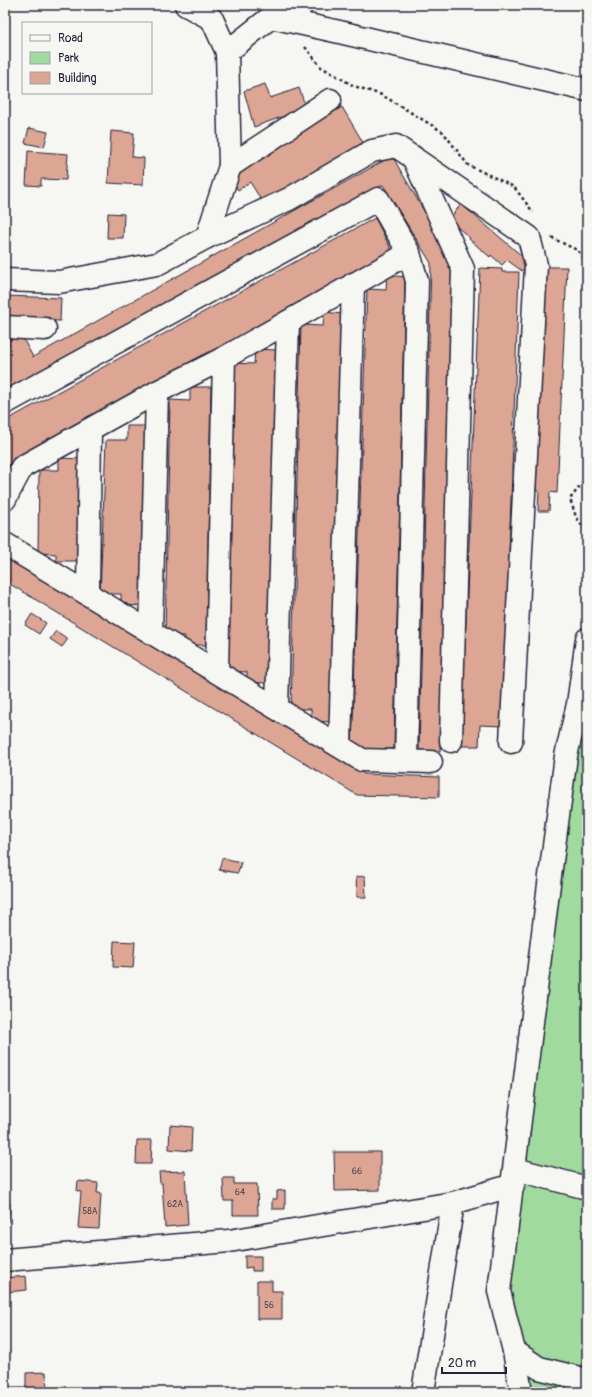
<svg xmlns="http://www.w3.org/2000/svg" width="592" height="1397" font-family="Pangolin,sans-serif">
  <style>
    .green { fill: #a0da9f; stroke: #617e6d }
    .building { fill: #dda694; stroke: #22223b }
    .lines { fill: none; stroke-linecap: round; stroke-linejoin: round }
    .minor-casing { stroke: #22223b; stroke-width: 25 }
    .path { stroke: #22223b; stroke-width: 2.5; stroke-dasharray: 3 3; stroke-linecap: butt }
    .minor { stroke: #f6f6f2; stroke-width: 22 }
    .labels { text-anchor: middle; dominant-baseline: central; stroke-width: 3; stroke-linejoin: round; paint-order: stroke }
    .number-label { font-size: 9px; fill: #514351 }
  </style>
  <rect width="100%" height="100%" fill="#f6f6f2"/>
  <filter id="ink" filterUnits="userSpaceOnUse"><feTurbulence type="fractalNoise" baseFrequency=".025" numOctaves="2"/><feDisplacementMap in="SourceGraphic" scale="8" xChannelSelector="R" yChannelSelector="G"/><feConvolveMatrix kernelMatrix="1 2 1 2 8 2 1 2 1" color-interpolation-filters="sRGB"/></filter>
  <g filter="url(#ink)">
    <!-- green -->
    <polygon class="green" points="587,691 587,1392 528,1392 506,1296 562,838"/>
    <!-- building -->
    <g class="building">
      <polygon points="265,84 270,98 299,88 306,108 254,127 244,91"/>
      <polygon points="342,107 364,144 263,203 250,182 238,190 233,182 238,170"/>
      <polygon points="29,128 48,132 44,147 25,143"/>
      <polygon points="111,131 134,133 132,157 144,158 143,185 108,183"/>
      <polygon points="28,151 68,154 66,180 41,179 41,186 26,185"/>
      <polygon points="392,156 454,262 440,751 419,750 431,263 383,185 5,395 5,347 9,345 8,341 21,335 33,357"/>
      <polygon points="461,204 529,262 522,271 507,260 502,265 491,255 490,257 469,239 470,238 449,220"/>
      <polygon points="108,213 124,214 123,238 107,238"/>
      <polygon points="375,218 394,255 5,477 5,421"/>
      <polygon points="545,267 567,267 557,493 550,492 549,511 538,511 539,491 536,491"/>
      <polygon points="480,268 502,269 502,272 519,272 503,726 480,725 479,746 461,746"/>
      <polygon points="387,275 405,277 394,749 352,749 367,289 386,290"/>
      <polygon points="5,296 61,298 60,321 5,319"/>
      <polygon points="324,312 342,314 333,722 311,721 311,709 291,709 301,325 323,326"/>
      <polygon points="255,349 276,350 267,683 247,682 247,672 228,671 234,363 254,364"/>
      <polygon points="190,387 211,387 206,645 184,645 185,636 165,636 170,400 190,401"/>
      <polygon points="127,426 146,426 143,606 121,605 121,594 100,594 106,440 127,440"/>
      <polygon points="59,458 80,459 79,561 56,561 56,554 38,553 39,470 59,470"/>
      <polygon points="5,556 364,774 439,777 439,797 357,795 5,581"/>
      <polygon points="32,614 46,623 39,634 25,625"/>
      <polygon points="56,631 68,639 62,647 50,639"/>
      <polygon points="222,858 241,862 238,873 219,870"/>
      <polygon points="365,876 366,897 357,897 356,877"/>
      <polygon points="114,941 135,942 133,968 113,967"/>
      <polygon points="170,1125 192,1127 191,1151 169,1149"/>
      <polygon points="137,1140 152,1140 151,1164 136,1164"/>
      <polygon points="334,1152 380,1152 380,1190 335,1191"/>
      <polygon points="185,1171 188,1225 165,1227 162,1183 160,1183 159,1172"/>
      <polygon points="223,1178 234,1178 234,1184 257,1184 258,1215 233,1215 233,1201 224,1201"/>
      <polygon points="78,1181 98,1183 97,1193 101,1193 99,1229 78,1228 81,1192 77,1191"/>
      <polygon points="285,1190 285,1209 272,1209 272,1199 277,1199 277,1191"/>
      <polygon points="5,1202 10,1203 8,1222 5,1221"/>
      <polygon points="245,1256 261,1256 261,1271 252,1271 252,1267 245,1268"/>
      <polygon points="26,1276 27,1290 7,1292 6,1278"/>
      <polygon points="257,1281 272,1281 272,1291 282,1291 282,1319 257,1319"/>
      <polygon points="46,1372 47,1388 26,1389 26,1373"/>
    </g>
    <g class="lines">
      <defs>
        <g id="minor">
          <polyline points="186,5 212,19 227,52 230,166 207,237"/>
          <polyline points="271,17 335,31 587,90"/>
          <polyline points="227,52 271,17 302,5"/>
          <polyline points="413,157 463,269 451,741"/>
          <polyline points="230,166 330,100"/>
          <polyline points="5,280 59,282 157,264 207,237 289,199 372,151 396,146 529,237 536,265 511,742"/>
          <polyline points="5,327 45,329"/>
          <polyline points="5,403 378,199 409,253 417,281 406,761"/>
          <polyline points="5,499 22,467 157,392 224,358 409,253"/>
          <polyline points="5,544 362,760 431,762"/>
          <polyline points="88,594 90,430"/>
          <polyline points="151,632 157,392"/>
          <polyline points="217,671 224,358"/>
          <polyline points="277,708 288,322"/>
          <polyline points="340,746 353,284"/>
          <polyline points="515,1169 587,1188"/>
          <polyline points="5,1260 229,1241 453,1203 513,1185"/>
          <polyline points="514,1351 539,1368 587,1380"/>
          <polyline points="423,1392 453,1203"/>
          <polyline points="521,1392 514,1351 499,1291 550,876 566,756 578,704 587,639"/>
        </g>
      </defs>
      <!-- minor casing -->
      <use href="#minor" class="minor-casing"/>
      <!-- path -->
      <g class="path">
        <polyline points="305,47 321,67 354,86 382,95 443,132 468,165 514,187 533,212"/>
        <polyline points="552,237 554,239 577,250 587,261"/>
        <polyline points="587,477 570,499 576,517 587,533"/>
      </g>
      <!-- minor -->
      <use href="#minor" class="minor"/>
    </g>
  </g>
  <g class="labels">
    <!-- number labels -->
    <g class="number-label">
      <text x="357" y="1171">66</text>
      <text x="240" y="1192">64</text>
      <text x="175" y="1204">62А</text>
      <text x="90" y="1211">58А</text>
      <text x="269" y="1305">56</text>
    </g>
  </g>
  <!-- margin -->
  <rect width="592" height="1397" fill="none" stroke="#f6f6f2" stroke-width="20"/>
  <rect x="10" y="10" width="572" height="1377" fill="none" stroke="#22223b" stroke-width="1.5" filter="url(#ink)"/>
  <!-- legend -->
  <rect x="22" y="22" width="130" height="72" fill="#f6f6f2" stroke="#a1a1a9"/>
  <rect x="30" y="35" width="20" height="6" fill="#f6f6f2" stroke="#a1a1a9"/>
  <text x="58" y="42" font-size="12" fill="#22223b">Road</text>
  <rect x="30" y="52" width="20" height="12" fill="#a0da9f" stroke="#a1a1a9"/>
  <text x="58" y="62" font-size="12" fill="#22223b">Park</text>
  <rect x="30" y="72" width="20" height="12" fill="#dda694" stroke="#a1a1a9"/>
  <text x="58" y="82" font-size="12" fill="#22223b">Building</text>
  <!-- scale -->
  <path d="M442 1367v6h64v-6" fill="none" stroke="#22223b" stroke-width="2"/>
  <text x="448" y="1367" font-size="12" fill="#22223b" stroke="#f6f6f2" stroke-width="3" paint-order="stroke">20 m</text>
</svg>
